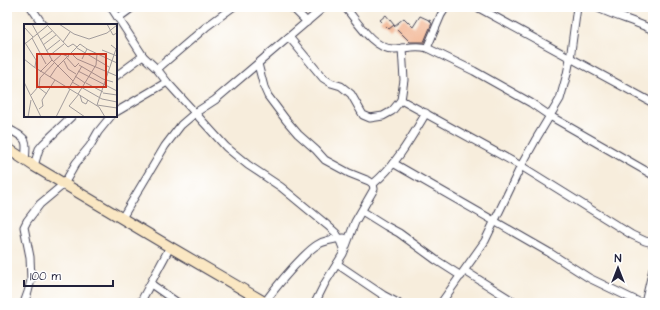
<svg xmlns="http://www.w3.org/2000/svg" width="660" height="310" font-family="'Architects Daughter',sans-serif">
  <style>
    .building { fill: #f2b38f }
    .lines { fill: none; stroke-linecap: round; stroke-linejoin: round }
    .minor-casing { stroke: #424053; stroke-width: 9 }
    .secondary-casing { stroke: #424053; stroke-width: 12 }
    .minor { stroke: #fff; stroke-width: 7 }
    .secondary { stroke: #fae7c3; stroke-width: 10 }
    .inset-road { fill: none; stroke: #a29c9c; stroke-width: 1 }
    .view { fill: #c8321e; fill-opacity: 0.15; stroke: #c8321e; stroke-width: 2 }
    .inset-edge { fill: none; stroke: #22223b; stroke-width: 2 }
  </style>
  <rect width="100%" height="100%" fill="#fff"/>
  <filter id="ink" filterUnits="userSpaceOnUse"><feTurbulence type="fractalNoise" baseFrequency=".025" numOctaves="2"/><feDisplacementMap in="SourceGraphic" scale="8" xChannelSelector="R" yChannelSelector="G"/><feConvolveMatrix kernelMatrix="1 2 1 2 8 2 1 2 1" color-interpolation-filters="sRGB"/></filter>
  <filter id="wash" filterUnits="userSpaceOnUse"><feTurbulence type="fractalNoise" baseFrequency=".012" numOctaves="4" result="noise"/><feDisplacementMap in="SourceGraphic" scale="16" xChannelSelector="R" yChannelSelector="G"/><feGaussianBlur stdDeviation="0.9" result="paint"/><feColorMatrix in="noise" values="0 0 0 0 0 0 0 0 0 0 0 0 0 0 0 0 0 1.4 0 .05"/><feComposite in="paint" operator="in"/></filter>
  <g filter="url(#wash)">
    <rect width="100%" height="100%" fill="#f7eddc"/>
    <g id="blocks">
      <!-- building -->
      <g class="building">
        <polygon points="386,15 394,25 389,29 380,20"/>
        <polygon points="420,16 431,21 430,22 432,23 424,42 410,42 394,26 404,18 413,27"/>
      </g>
    </g>
  </g>
  <g filter="url(#ink)">
    <use href="#blocks" fill-opacity="0" stroke="#424053" stroke-width="1"/>
    <g class="lines">
      <defs>
        <g id="minor">
          <polyline points="31,7 43,25"/>
          <polyline points="111,7 143,56 157,69 167,82 226,147 248,165 281,187 327,225 336,233 339,238 344,251"/>
          <polyline points="289,7 294,9 307,22"/>
          <path d="M345,7C357,21 373,49 393,49C405,49 415,44 427,48L474,71L531,103L550,116L653,175"/>
          <polyline points="477,7 653,103"/>
          <path d="M596,7C614,16 635,21 653,30"/>
          <polyline points="118,18 133,7"/>
          <polyline points="289,37 323,78 331,83 341,86 351,94 363,115 370,118 383,116 392,111 401,100 404,80 402,48"/>
          <polyline points="427,48 441,15 446,7"/>
          <polyline points="258,64 264,87 268,96 286,120 298,134 316,150 325,160 349,173 369,181 373,184"/>
          <polyline points="157,69 206,27 233,7"/>
          <polyline points="116,76 143,56"/>
          <polyline points="401,100 521,166 632,235 645,241 653,243"/>
          <polyline points="116,112 167,82"/>
          <path d="M7,128C26,139 28,137 25,160"/>
          <polyline points="393,163 550,253 589,278 641,303"/>
          <polyline points="34,166 39,149 43,144 72,116"/>
          <path d="M373,184C396,165 411,138 426,113"/>
          <polyline points="362,211 386,226 399,233 436,260 461,276"/>
          <polyline points="122,218 165,146 181,125 195,113 215,100 324,7"/>
          <polyline points="337,264 383,295 398,303"/>
          <polyline points="465,271 516,303"/>
          <polyline points="151,284 178,303"/>
          <path d="M265,302C276,287 289,271 303,257C307,253 312,248 317,245C325,240 334,239 344,238"/>
          <polyline points="24,303 28,292 31,280 30,257 24,227 27,221 40,204 64,184 76,163 90,146 98,132 111,116"/>
          <polyline points="140,303 170,247"/>
          <polyline points="315,303 325,283 343,254 355,222 374,189 373,184"/>
          <polyline points="441,303 485,241 521,166 536,139 560,99 567,74 570,59 577,7"/>
          <polyline points="645,303 653,269"/>
        </g>
        <polyline id="secondary" points="7,148 34,166 170,247 266,303"/>
      </defs>
      <!-- minor casing -->
      <use href="#minor" class="minor-casing"/>
      <!-- secondary casing -->
      <use href="#secondary" class="secondary-casing"/>
      <!-- minor -->
      <use href="#minor" class="minor"/>
      <!-- secondary -->
      <use href="#secondary" class="secondary"/>
    </g>
  </g>
  <!-- overview -->
  <g transform="translate(24 24)">
    <rect width="93" height="93" fill="#f7eddc"/>
    <path class="inset-road" d="M8,0L28,36L49,57M22,0L44,23L49,20L53,23L32,44L26,53M35,0L50,10L65,15L83,9L93,1M83,0L89,11L93,9M1,4L9,13M8,14L22,40M16,16L28,7M0,17L12,36L11,43M39,18L46,8M2,19L23,2M19,21L32,11M87,21L92,25L73,81L93,84M53,23L56,20L63,25M53,24L85,43M78,26L93,32M22,27L36,16M48,30L53,35L93,52M25,32L40,20M43,34L51,43L55,39M0,35L10,43L75,83L81,93M58,35L63,25L93,39M40,37L44,45L52,50M29,38L38,30L45,33M55,41L79,55L89,58M54,47L93,67M16,48L28,36M51,52L61,59M0,58L17,93M48,58L78,75L93,78M62,59L79,68M15,63L16,54L30,39M45,64L58,42M79,69L93,71M54,70L72,41L73,30M55,70L45,82L61,93M7,71L14,63L23,70M56,71L58,78L62,80L64,76M15,85L19,82L18,76L31,56M4,93L7,76M32,93L46,65"/>
    <path class="view" d="M13,30H82V63H13Z"/>
    <rect width="93" height="93" class="inset-edge"/>
  </g>
  <!-- margin -->
  <rect width="660" height="310" fill="none" stroke="#fff" stroke-width="24"/>
  <!-- north arrow -->
  <g transform="translate(618 268)" stroke="#ffffff" stroke-width="3" paint-order="stroke">
  <path d="M0-3L7 15L0 10L-7 15Z" fill="#22223b"/>
  <text y="-6" font-size="11" font-weight="bold" text-anchor="middle" fill="#22223b">N</text>
  </g>
  <!-- scale -->
  <path d="M24 280v6h89v-6" fill="none" stroke="#22223b" stroke-width="2"/>
  <text x="30" y="280" font-size="12" fill="#22223b" stroke="#ffffff" stroke-width="3" paint-order="stroke">100 m</text>
</svg>
